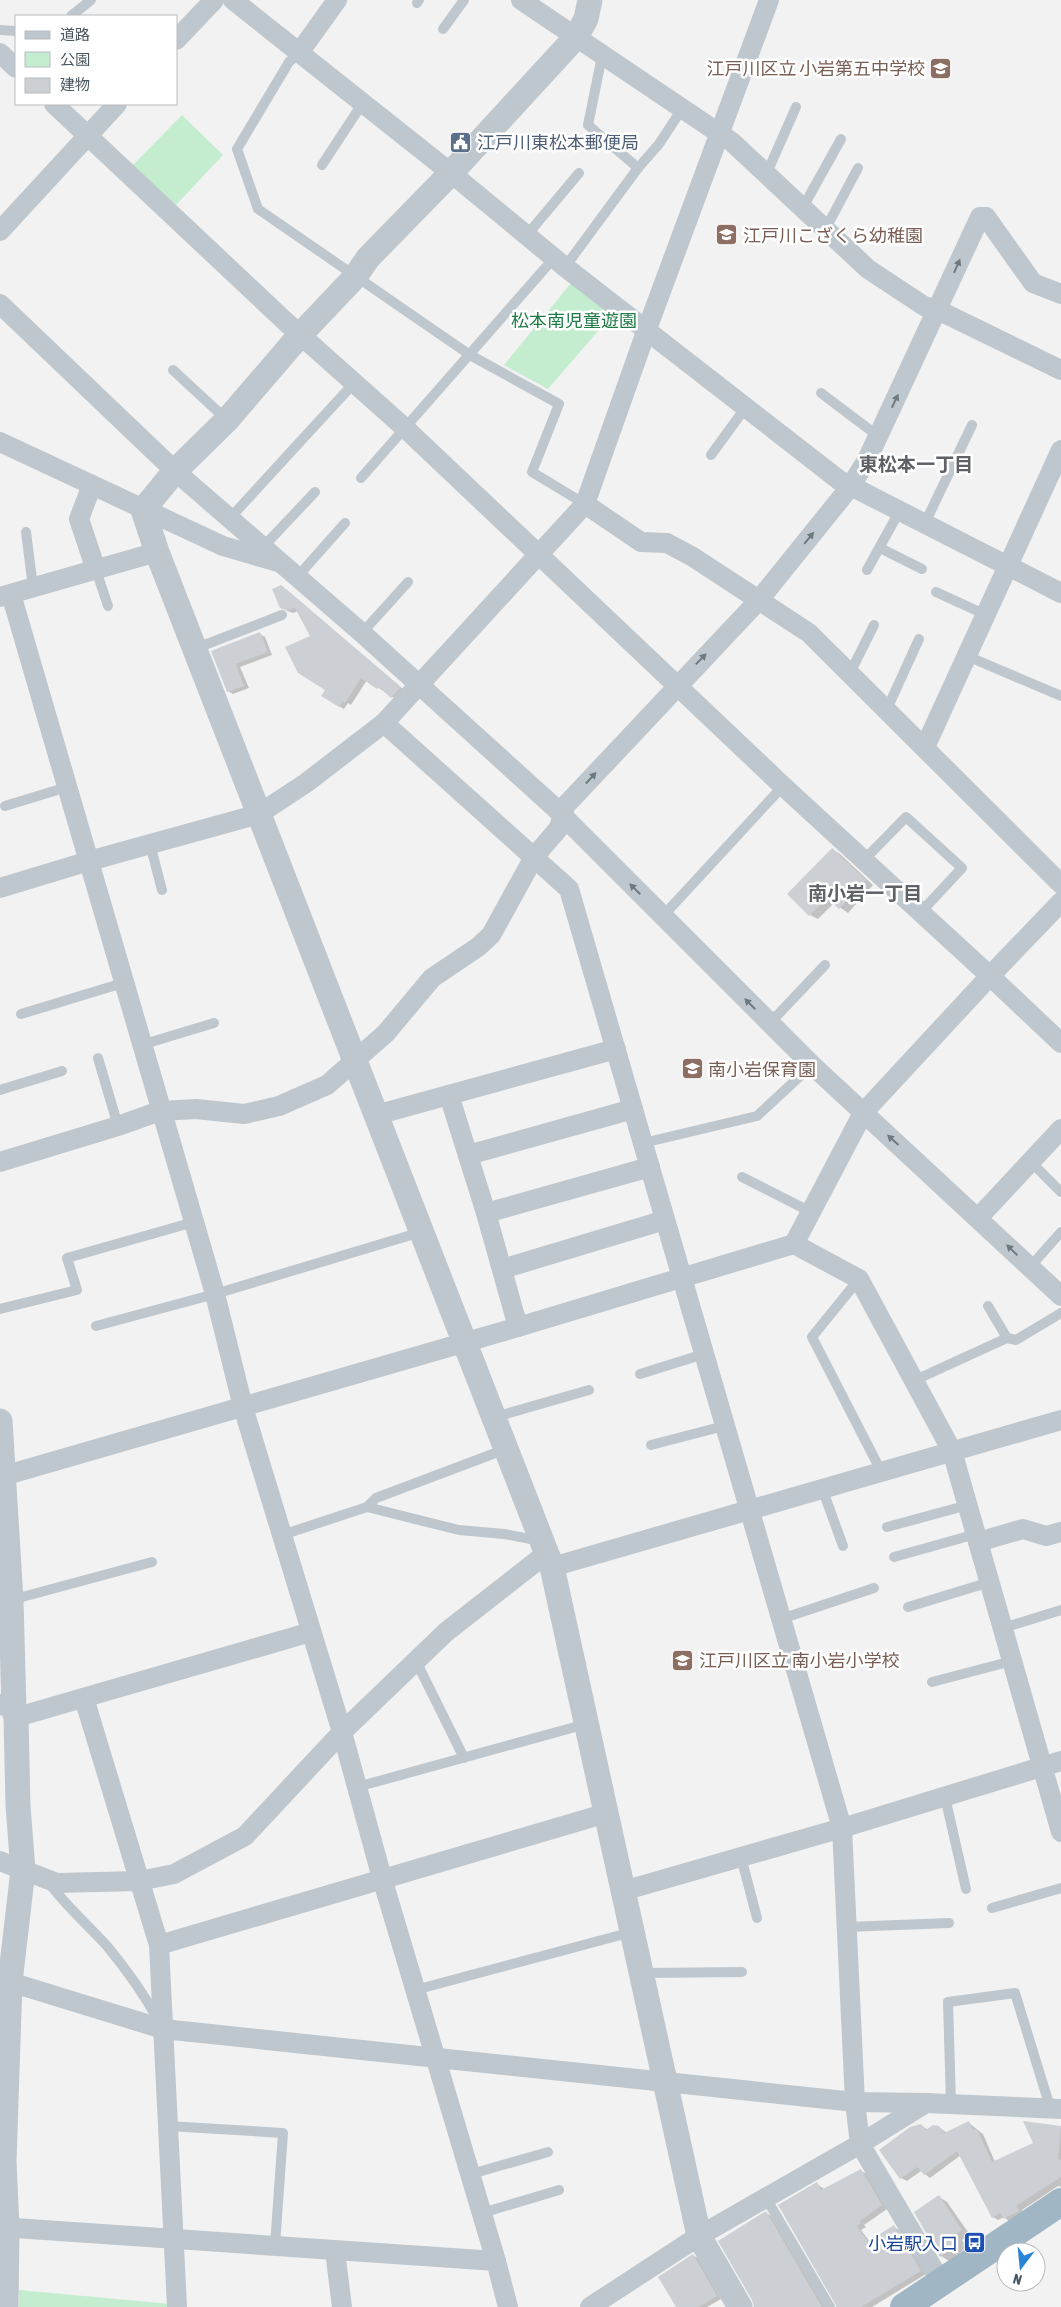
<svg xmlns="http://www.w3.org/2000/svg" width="1061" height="2307" font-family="'Asap Condensed','Noto Sans JP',sans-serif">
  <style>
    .green { fill: #c4edd0 }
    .shadow { fill: #0003 }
    .building { fill: #cccfd3 }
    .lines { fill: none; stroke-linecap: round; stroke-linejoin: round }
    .service { stroke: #bec7cd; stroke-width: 10 }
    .minor { stroke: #bec7cd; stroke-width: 20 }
    .tertiary { stroke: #bec7cd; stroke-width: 25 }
    .trunk { stroke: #a0b6c4; stroke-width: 28 }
    .oneway { fill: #6d787f }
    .labels { text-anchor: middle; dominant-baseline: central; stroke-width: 5; stroke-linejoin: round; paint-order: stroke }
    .education-label { font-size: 18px; fill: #785e54; stroke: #fff; text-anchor: start }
    .service-label { font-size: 18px; fill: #4e5e75; stroke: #fff; text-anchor: start }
    .park-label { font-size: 18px; fill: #1f7b45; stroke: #fff }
    .transit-label { font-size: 18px; fill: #164399; stroke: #fff; text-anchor: end }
    .neighbourhood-label { font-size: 19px; font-weight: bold; fill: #5e6266; stroke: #fff }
  </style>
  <rect width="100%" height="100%" fill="#f3f2f2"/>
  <!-- green -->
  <g class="green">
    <polygon points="182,115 223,155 176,205 132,166"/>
    <polygon points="571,283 611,316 548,389 504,365"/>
    <polygon points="19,2290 171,2304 171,2307 19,2307"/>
  </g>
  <!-- shadow -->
  <g class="shadow">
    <polygon points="281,587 287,590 405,691 397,700 367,680 351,705 348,703 344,709 339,706 327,690 312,637 298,611 293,613 287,611"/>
    <polygon points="260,634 265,637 272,655 240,667 249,688 233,694 228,691 212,651"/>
    <polygon points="832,849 840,854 873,885 848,913 834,903 818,919 810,915"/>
    <polygon points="969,2123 983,2134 995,2162 1035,2143 1025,2123 1061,2127 1061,2187 1058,2186 1022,2210 1024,2214 1010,2222 1004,2217 998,2220 993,2217 961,2155 930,2178 921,2171 907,2181 901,2178 921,2125 928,2130 939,2127 947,2133"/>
    <polygon points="861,2171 867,2174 887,2209 864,2225 866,2227 861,2230 870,2242 894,2227 899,2230 926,2274 872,2307 837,2307 817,2184 824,2189"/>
    <polygon points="939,2197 947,2202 970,2235 962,2240 967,2247 949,2261 941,2256"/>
    <polygon points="766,2213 771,2216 825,2307 756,2307"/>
    <polygon points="693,2256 698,2258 721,2299 707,2307 678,2307"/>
  </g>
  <!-- building -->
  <g class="building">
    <polygon points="281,585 401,687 391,698 379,687 377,689 361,678 345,703 343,701 339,707 321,696 325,690 298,673 285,647 310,636 295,608 287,611 280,608 272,589"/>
    <polygon points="260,632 268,652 236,664 244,686 227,692 211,651"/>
    <polygon points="832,848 866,880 839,909 827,898 809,916 787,894"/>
    <polygon points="969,2121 973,2130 977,2129 992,2162 1033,2143 1023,2121 1061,2126 1058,2161 1061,2159 1061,2177 1016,2206 1019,2211 1003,2219 1000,2213 992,2218 957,2151 924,2175 917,2167 900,2179 879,2150 910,2127 921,2124 926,2130 933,2125 939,2126 944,2133"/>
    <polygon points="861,2169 882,2205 860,2221 861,2223 857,2226 868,2242 894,2225 921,2271 861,2307 837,2307 778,2205 817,2182 821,2190"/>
    <polygon points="939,2195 962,2230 955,2235 959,2242 940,2257 914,2212"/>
    <polygon points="766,2211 822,2307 754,2307 752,2300 718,2241"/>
    <polygon points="693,2254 717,2296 699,2307 676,2307 658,2277"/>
  </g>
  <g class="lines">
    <!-- service -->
    <g class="service">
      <polyline points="417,3 419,0"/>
      <polyline points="71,16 91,0"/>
      <polyline points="443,29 464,0"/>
      <polyline points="0,30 16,31"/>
      <polyline points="299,53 289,62 237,149 258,209 470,355 559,404 532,472 585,504"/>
      <polyline points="602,56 588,125 638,168"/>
      <polyline points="322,165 362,104"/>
      <polyline points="766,175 796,107"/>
      <polyline points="802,209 841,139"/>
      <polyline points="825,230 858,168"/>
      <polyline points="527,235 579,173"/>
      <polyline points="565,267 638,168 659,144 682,109"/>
      <polyline points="173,370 227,420"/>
      <polyline points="821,393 878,436"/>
      <polyline points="711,455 746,407"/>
      <polyline points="361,478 554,258"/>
      <polyline points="231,517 355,382"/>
      <polyline points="925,523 972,425"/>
      <polyline points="26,532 33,587"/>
      <polyline points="264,546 315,492"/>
      <polyline points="880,548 922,569"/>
      <polyline points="96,570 108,606"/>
      <polyline points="867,570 900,510"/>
      <polyline points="298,576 345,523"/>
      <polyline points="936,592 986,615"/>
      <polyline points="362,633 408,582"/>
      <polyline points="194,649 282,615"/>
      <polyline points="967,656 1061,696"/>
      <polyline points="850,673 874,625"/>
      <polyline points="887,709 919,639"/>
      <polyline points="5,806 67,787"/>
      <polyline points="150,844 162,890"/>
      <polyline points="863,861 906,817 962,868 920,913"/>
      <polyline points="662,917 783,786"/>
      <polyline points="21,1014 123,983"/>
      <polyline points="770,1023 825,965"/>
      <polyline points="141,1045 214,1023"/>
      <polyline points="98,1058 118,1126"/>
      <polyline points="0,1090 62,1071"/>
      <polyline points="643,1143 757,1116 812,1065"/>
      <polyline points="1031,1162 1061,1192"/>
      <polyline points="742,1177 811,1212"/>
      <polyline points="1030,1267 1061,1232"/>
      <polyline points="859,1279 812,1337 881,1471"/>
      <polyline points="988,1306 1007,1338 1016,1340 1061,1313"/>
      <polyline points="0,1309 77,1290 67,1258 194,1222"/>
      <polyline points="96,1326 215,1294 421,1232"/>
      <polyline points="640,1374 704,1354"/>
      <polyline points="913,1381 1007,1338"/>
      <polyline points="495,1417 589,1390"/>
      <polyline points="651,1445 724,1426"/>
      <polyline points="822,1488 843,1546"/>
      <polyline points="367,1507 376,1498 506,1449"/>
      <polyline points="887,1527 968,1505"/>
      <polyline points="282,1535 367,1507 459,1530 504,1534 541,1541"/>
      <polyline points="894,1557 976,1534"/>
      <polyline points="11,1600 152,1562"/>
      <polyline points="908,1607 990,1582"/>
      <polyline points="781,1619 874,1588"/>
      <polyline points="1003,1628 1061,1610"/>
      <polyline points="416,1661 464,1758"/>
      <polyline points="932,1682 1012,1661"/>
      <polyline points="357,1787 586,1724"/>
      <polyline points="945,1797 966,1889"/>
      <polyline points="741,1857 757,1918"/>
      <path d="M49,1883C66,1906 88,1925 107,1946C126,1969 144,1994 158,2020"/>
      <polyline points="992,1908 1061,1888"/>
      <polyline points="847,1927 949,1923"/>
      <polyline points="642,1973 742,1972"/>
      <polyline points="415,1990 632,1932"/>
      <polyline points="951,2104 948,2002 1015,1993 1050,2107"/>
      <polyline points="168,2126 283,2133 275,2245"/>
      <polyline points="471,2174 548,2152"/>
      <polyline points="766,2198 830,2307"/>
      <polyline points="482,2213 559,2190"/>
    </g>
    <!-- minor -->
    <g class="minor">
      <polyline points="233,0 451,173 565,267 839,480 1061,593"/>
      <polyline points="521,0 732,142 868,269 924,306 946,314 1061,370"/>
      <polyline points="176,40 214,0"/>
      <polyline points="0,53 16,68"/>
      <polyline points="299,53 337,0"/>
      <polyline points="0,231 117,104"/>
      <polyline points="0,304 175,471 362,633 553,806 812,1065 1061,1296"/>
      <polyline points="0,442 223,546 278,562"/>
      <polyline points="92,485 79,519 96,570"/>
      <polyline points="585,504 641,542 667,543 693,557 809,633 1061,884"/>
      <polyline points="11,594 215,1294 243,1407 342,1732 382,1878 496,2261 508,2307"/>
      <polyline points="0,597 157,552"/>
      <polyline points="384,723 569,889 842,1828 855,2102 860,2144 941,2282"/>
      <polyline points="925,747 1061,450"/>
      <polyline points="0,888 89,861 259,814 306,783 384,723 585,504 647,329 769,0"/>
      <polyline points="1061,902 990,976 1061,1043"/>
      <polyline points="449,1095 486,1213 518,1327"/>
      <polyline points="376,1115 616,1049"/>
      <polyline points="468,1155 633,1109"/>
      <polyline points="0,1162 118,1126 160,1111 196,1109 244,1114 279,1106 327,1085 386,1033 432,978 478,947 491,935 534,857 559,828 565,806 759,600 850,487 867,460 980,217 986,217 1033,283 1061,294"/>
      <polyline points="486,1213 650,1167"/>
      <polyline points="978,1218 1061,1129"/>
      <polyline points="794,1244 859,1279 952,1451 1061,1832"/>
      <polyline points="502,1269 665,1220"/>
      <polyline points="0,1477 518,1327 794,1244 863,1113 990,976 783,786 406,429 287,323 54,104"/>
      <polyline points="978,1542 1023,1529 1046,1536 1061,1532"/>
      <polyline points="552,1567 1061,1420"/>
      <polyline points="84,1698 159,1945 177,2307"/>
      <polyline points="0,1704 24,1715 311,1632"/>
      <polyline points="0,1861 57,1883 139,1881 174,1874 245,1836 342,1732 446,1632 547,1553"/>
      <polyline points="623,1891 842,1828 1061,1761"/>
      <polyline points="159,1945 607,1813"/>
      <polyline points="0,1981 10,1982 163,2029 855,2102 926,2103"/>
      <polyline points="0,2227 496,2261"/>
      <polyline points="335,2251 342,2307"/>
      <polyline points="590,2307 699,2236 860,2144 926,2103 1061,2109"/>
    </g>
    <!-- tertiary -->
    <g class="tertiary">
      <polyline points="590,0 586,19 576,37 451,173 368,258 355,277 300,335 227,420 175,471 143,510 157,552 552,1567 699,2236 740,2307"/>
      <polyline points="0,1421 11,1600 14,1710 16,1718 18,1806 23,1870 10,1982 4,2161 7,2228 6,2307"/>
    </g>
    <!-- trunk -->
    <polyline class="trunk" points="904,2307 1061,2202"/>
  </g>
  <!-- one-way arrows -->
  <defs><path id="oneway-solid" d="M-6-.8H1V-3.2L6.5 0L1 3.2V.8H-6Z" transform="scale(1.25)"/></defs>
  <g class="oneway">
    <use href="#oneway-solid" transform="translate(957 266) rotate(-66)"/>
    <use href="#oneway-solid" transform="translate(895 401) rotate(-65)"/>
    <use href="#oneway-solid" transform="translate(809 538) rotate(-51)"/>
    <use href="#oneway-solid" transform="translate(701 659) rotate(-46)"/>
    <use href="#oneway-solid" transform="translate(591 778) rotate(-47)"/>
    <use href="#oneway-solid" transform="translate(635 889) rotate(-135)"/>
    <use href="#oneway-solid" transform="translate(750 1004) rotate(-135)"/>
    <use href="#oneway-solid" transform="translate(893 1140) rotate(-138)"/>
    <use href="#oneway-solid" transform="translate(1012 1250) rotate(-136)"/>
  </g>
  <!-- icons -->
  <defs>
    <symbol id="school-square" viewBox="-11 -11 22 22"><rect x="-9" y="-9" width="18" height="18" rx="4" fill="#8d6e63" stroke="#fff"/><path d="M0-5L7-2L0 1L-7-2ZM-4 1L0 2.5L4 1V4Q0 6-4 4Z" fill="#fff"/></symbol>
    <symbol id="civic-square" viewBox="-11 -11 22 22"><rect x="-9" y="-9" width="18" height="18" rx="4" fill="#5c6f8a" stroke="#fff"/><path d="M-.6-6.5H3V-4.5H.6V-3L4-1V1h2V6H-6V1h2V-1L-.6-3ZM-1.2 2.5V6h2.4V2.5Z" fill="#fff"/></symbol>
    <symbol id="bus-square" viewBox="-11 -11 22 22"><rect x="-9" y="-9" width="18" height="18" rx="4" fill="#1a4fb4" stroke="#fff"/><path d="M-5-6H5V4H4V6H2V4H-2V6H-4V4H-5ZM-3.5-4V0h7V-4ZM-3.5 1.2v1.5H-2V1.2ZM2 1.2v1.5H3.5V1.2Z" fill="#fff"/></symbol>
  </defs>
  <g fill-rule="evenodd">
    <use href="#school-square" x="928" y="56" width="25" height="25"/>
    <use href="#civic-square" x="448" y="130" width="25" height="25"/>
    <use href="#school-square" x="714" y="222" width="25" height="25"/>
    <use href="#school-square" x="680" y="1056" width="25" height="25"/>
    <use href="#school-square" x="670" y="1648" width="25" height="25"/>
    <use href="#bus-square" x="962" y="2230" width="25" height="25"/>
  </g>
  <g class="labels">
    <!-- education labels -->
    <g class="education-label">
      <text x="925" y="68" text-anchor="end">江戸川区立 小岩第五中学校</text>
      <text x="743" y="235">江戸川こざくら幼稚園</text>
      <text x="708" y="1069">南小岩保育園</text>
      <text x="699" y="1660">江戸川区立 南小岩小学校</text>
    </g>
    <!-- service labels -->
    <g class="service-label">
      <text x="477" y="142">江戸川東松本郵便局</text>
    </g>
    <!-- park labels -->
    <g class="park-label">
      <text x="574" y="320">松本南児童遊園</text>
    </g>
    <!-- transit labels -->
    <g class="transit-label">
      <text x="958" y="2243">小岩駅入口</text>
    </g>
    <!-- neighbourhood labels -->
    <g class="neighbourhood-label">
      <text x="916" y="464">東松本一丁目</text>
      <text x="865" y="893">南小岩一丁目</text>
    </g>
  </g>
  <!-- legend -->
  <rect x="15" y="15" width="162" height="90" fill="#ffffff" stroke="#b7bbbf"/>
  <rect x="25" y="31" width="25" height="8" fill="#bec7cd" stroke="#b7bbbf"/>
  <text x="60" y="40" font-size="15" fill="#4a565e">道路</text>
  <rect x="25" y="52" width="25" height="15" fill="#c4edd0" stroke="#b7bbbf"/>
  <text x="60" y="65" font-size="15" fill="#4a565e">公園</text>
  <rect x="25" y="78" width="25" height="15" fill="#cccfd3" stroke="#b7bbbf"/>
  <text x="60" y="90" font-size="15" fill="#4a565e">建物</text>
  <!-- north arrow -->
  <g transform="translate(1021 2267) rotate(196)"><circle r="24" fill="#ffffff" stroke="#b7bbbf"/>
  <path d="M0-4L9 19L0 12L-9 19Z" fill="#2784d7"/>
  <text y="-8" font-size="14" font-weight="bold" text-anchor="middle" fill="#4a565e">N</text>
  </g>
</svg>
